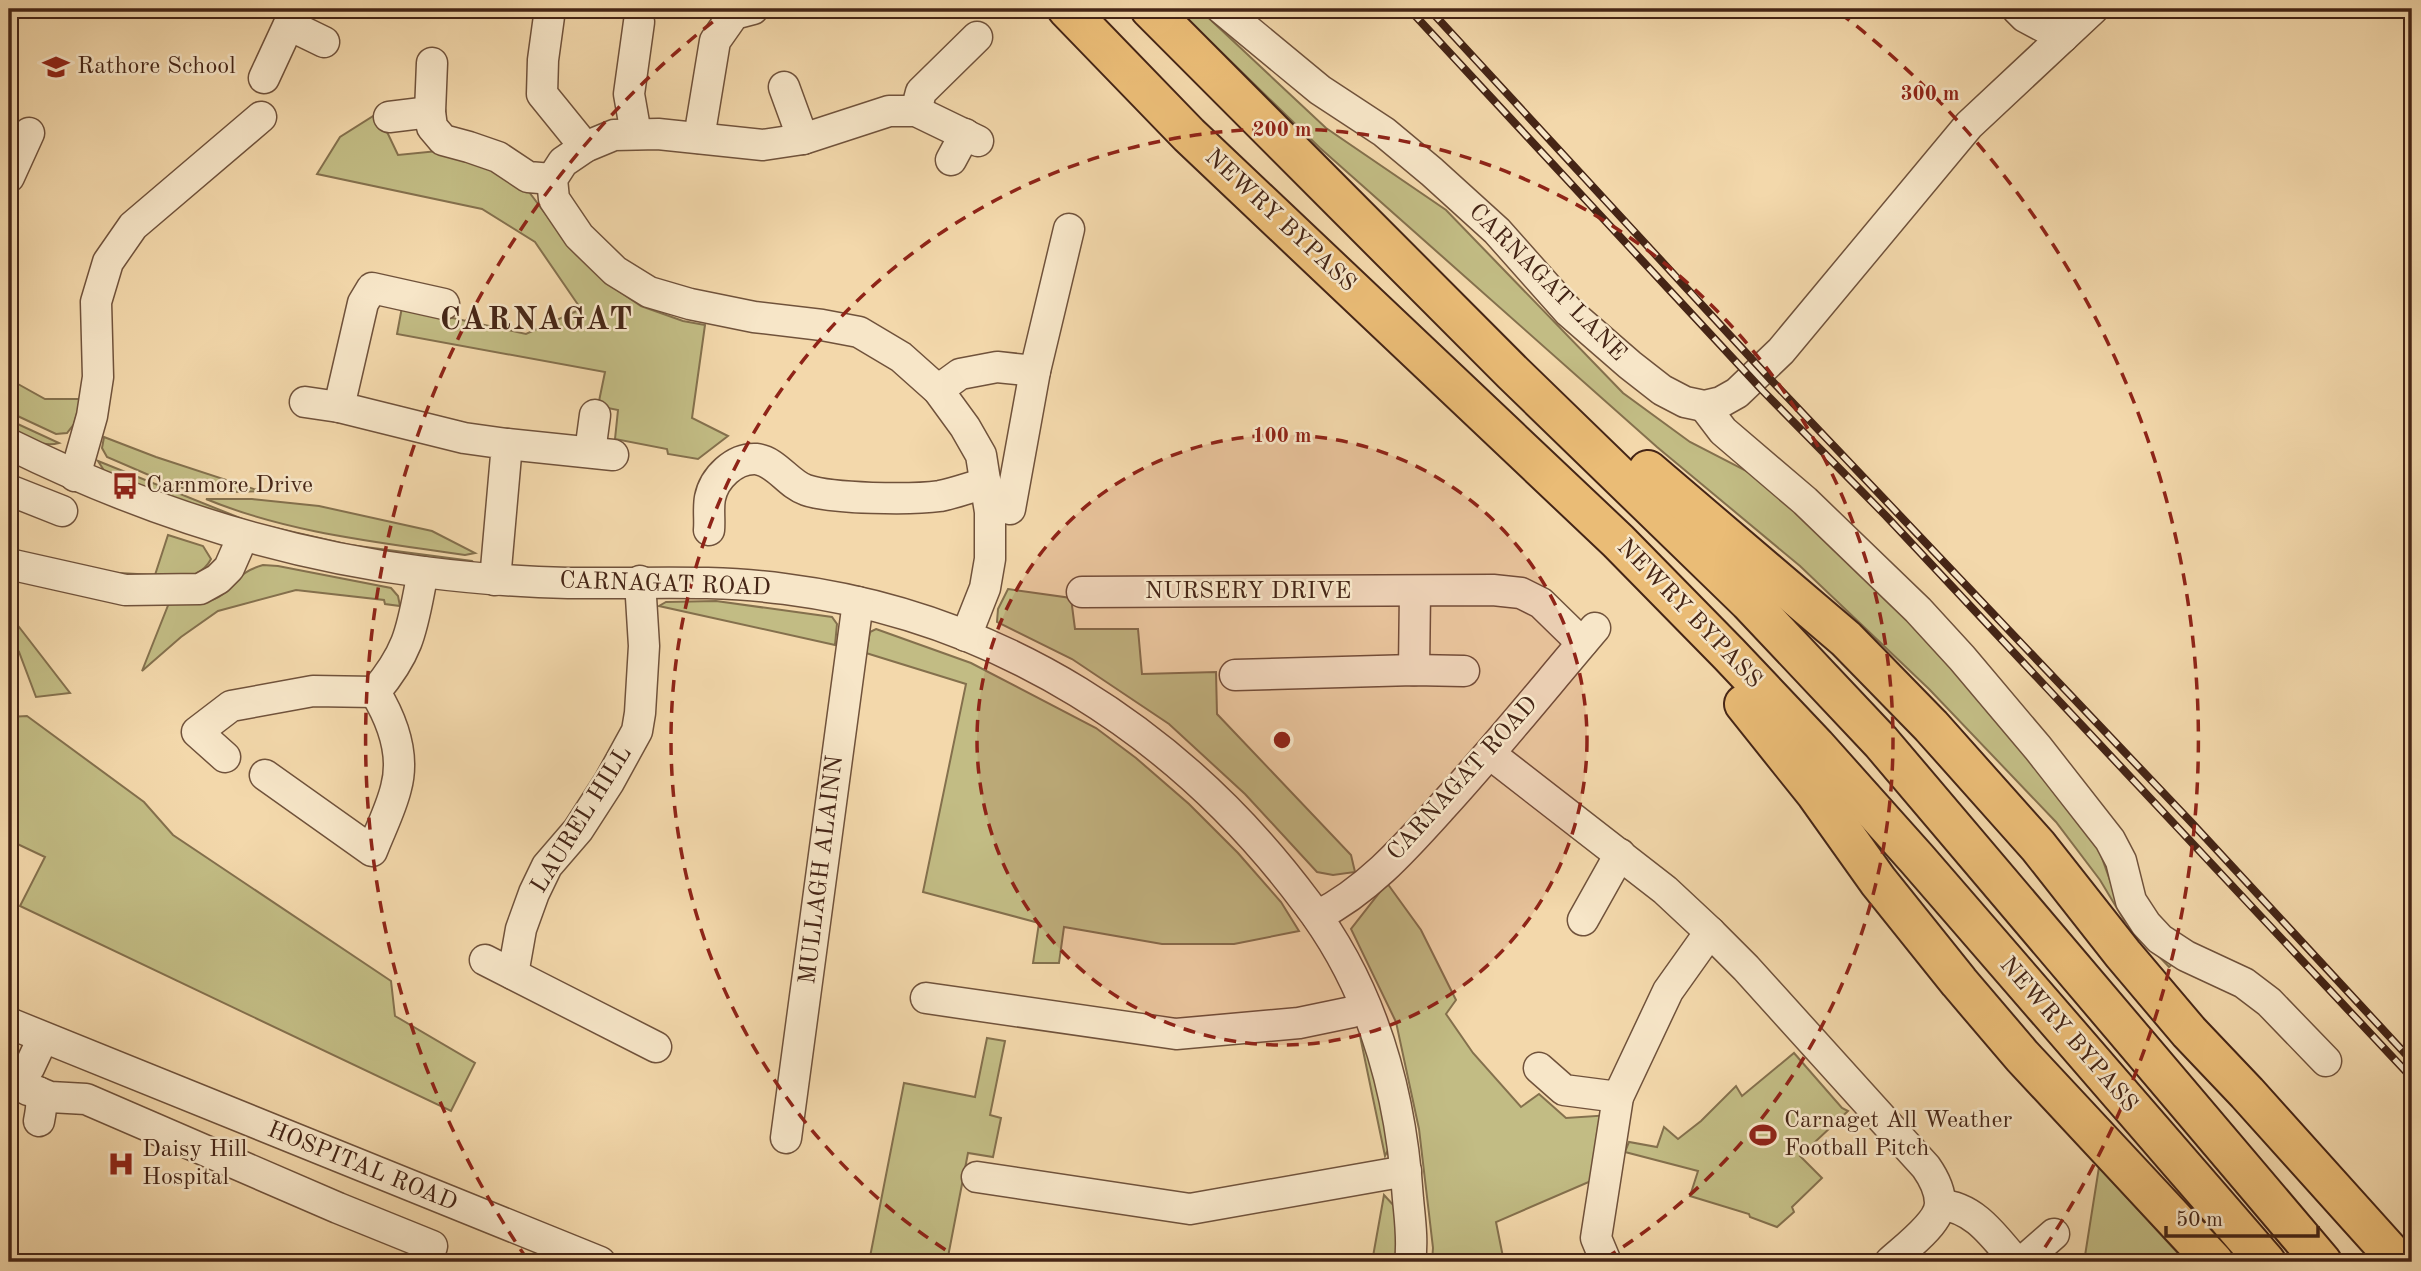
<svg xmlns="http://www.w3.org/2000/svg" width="2421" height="1271" font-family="'Old Standard TT',serif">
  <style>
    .grass { fill: #c2bc84; stroke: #84704d; stroke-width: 2 }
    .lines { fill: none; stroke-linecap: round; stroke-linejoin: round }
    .minor-casing { stroke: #70523b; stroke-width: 33 }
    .highway-casing { stroke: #452516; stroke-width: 42 }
    .minor { stroke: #f7e6c8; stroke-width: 30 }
    .highway { stroke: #eabc76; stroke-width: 38 }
    .rail-casing { stroke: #452516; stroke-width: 8 }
    .rail { stroke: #f7e6c8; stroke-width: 5; stroke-dasharray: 16; stroke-linecap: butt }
    .ring { fill: none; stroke: #8f2418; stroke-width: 3.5; stroke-dasharray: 12 9 }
    .labels { text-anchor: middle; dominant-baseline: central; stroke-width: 5; stroke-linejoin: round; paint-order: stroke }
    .poi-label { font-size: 24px; fill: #452516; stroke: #f7e6c8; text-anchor: start }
    .street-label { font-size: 24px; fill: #452516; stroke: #f7e6c8 }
    .district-label { font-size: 32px; font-weight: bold; letter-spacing: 2px; fill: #452516; stroke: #f7e6c8 }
    .centre { fill: #8f2418; stroke: #f7e6c8; stroke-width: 3.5 }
    .ring-label { font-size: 21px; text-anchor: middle; font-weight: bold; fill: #8f2418; stroke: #f7e6c8; stroke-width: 5; stroke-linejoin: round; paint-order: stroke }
  </style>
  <rect width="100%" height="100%" fill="#f3d8ab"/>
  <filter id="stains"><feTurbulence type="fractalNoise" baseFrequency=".00286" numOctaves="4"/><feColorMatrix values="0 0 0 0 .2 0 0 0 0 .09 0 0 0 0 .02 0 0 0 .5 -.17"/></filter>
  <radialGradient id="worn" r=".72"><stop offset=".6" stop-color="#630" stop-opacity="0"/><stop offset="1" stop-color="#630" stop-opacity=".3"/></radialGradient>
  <!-- grass -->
  <g class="grass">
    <polygon points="1177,9 1199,9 1326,128 1446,210 1623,393 1690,442 1781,489 1895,597 2093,833 2112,886 2177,961 2169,967 2124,920 2100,880 2056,822 1929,689 1800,566 1657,447 1320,148"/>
    <polygon points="378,113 398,155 458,149 511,168 569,245 607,283 641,306 683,321 705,325 692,418 728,436 698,459 668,454 667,449 615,439 618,410 598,406 605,372 397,334 402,307 526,334 581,309 535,242 482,209 317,174 340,137"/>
    <polygon points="9,379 45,399 81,399 74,424 67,433 56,434 9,412"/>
    <path d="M9,420L59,443C41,448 25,437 9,429Z"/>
    <polygon points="104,437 156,457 260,491 197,493 165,482 107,457 102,448"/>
    <polygon points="98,461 250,522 350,545 472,561 474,563 448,563 340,546 233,521 105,472"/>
    <path d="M206,499H252L319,506L432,531L475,553L465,555C378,542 288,533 206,499Z"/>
    <path d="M168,535L203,546L211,559C194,593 131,577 101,572L155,575Z"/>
    <path d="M263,565L278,566L391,588L398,596L400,606L385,604L384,600L296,590L218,611L181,637L142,671L169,603C186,603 208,606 223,594C240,580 239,572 263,565Z"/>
    <polygon points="1008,589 1071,598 1075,629 1138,629 1142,674 1216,672 1217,714 1351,855 1355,872 1333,875 1317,872 1245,794 1169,724 1072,659 997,622 998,609"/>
    <polygon points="716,601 832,617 837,624 835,645 659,606 666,602"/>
    <polygon points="9,614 70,693 36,697 19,652 9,657"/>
    <polygon points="876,629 971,663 1096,728 1136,758 1189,804 1238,853 1281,902 1299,931 1234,944 1162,944 1064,927 1059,963 1033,963 1039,923 923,892 966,684 866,653 870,632"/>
    <polygon points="27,716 144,802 173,835 391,981 395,1016 475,1063 451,1111 20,906 45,857 9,840 9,717"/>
    <polygon points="1387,883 1421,930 1456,1000 1446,1014 1473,1053 1521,1107 1539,1094 1566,1118 1611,1115 1598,1178 1496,1222 1504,1262 1432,1262 1433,1248 1419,1129 1396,1022 1351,929"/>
    <polygon points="1360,1036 1367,1043 1390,1146 1385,1156"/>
    <polygon points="987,1038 1005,1041 990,1115 1001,1118 993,1157 968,1153 947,1262 869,1262 904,1083 975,1097"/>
    <polygon points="1794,1053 1842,1108 1848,1111 1800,1156 1822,1178 1792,1207 1794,1212 1777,1227 1750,1217 1749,1214 1690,1196 1698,1171 1625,1152 1629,1142 1657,1147 1664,1127 1678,1139 1701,1121 1736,1086 1742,1096"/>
    <polygon points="2099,1167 2186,1262 2084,1262"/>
    <polygon points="1384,1195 1396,1208 1399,1262 1372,1262"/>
  </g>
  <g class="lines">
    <defs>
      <g id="minor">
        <polyline points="550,9 543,60 542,94 585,147"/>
        <polyline points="1222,9 1320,90 1384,132 1432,172 1497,231 1569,312 1630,365 1662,390 1685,402 1704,406 1721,402 1737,393 1781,351 1969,125 2093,9"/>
        <polyline points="2017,9 2025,17 2063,37"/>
        <polyline points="289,25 324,42"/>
        <polyline points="432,63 430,112 432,127 443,140 469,147 498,157 528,177 552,179"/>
        <polyline points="264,78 296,9"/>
        <polyline points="784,87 803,139"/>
        <polyline points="916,111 921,92 977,37"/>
        <polyline points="389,117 430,112"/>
        <polyline points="636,134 629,94 639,22"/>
        <polyline points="699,138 715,41 734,14 753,9"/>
        <polyline points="951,160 965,134"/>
        <polyline points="9,177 29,133"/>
        <polyline points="444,304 372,288 363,303 339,407 464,438 507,444 495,580"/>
        <polyline points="938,390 960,374 997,367 1035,371"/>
        <polyline points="305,402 339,407"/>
        <polyline points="1704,406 1723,431 1805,501 1918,610 1962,658 2038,748 2110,840 2121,861 2131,901 2146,924 2160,939 2186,956 2244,983 2269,1002 2326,1061"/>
        <path d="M9,444C139,508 279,554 423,572C471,578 519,582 568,583C641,584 713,579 785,589C998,616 1180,732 1307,903C1372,988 1401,1093 1408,1199C1410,1220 1413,1241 1410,1262"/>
        <polyline points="507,444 613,455"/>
        <polyline points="590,452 595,415"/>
        <polyline points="75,476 92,416 98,377 96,302 108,262 133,226 261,117"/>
        <polyline points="9,490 62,511"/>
        <polyline points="1010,509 1035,371 1069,229"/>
        <path d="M709,530C710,520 708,508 710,498C714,478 734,458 756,459C776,461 788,484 806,490C832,499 911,500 940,496C955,493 971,487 986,483"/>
        <polyline points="9,564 125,590 200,589 218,579 229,568 243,536"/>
        <polyline points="1082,592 1493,590 1521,593 1541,603 1582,643"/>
        <polyline points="966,636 985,588 990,559 990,512 981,455 965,427 938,390 901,357 859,332 822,325 754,317 690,304 649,292 615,271 579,236 554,199 552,179 563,162 585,147 614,135 658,134 763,145 803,139 889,111 916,111 978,141"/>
        <polyline points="1414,670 1415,592"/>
        <polyline points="1235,675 1414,670 1464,671"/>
        <path d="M1490,754L1665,890L1710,932L1746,968L1926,1167C1933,1177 1940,1190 1940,1203C1940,1223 1904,1249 1890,1262"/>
        <polyline points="225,757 197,732 231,706 313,691 375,692"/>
        <path d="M265,775L372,851C380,830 391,809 396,788C405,755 392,720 375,692C412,648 412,626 423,572"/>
        <path d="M1317,916C1367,891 1405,848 1442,807C1495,749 1544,688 1595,628"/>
        <polyline points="1583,920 1620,854"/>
        <polyline points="485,960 656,1047"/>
        <polyline points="513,974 521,929 534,893 547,866 578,830 609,782 637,731 640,713 644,646 640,581"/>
        <polyline points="926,998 1176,1034 1299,1023 1352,1012 1365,1006"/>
        <polyline points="9,1023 600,1262"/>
        <polyline points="1539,1068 1564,1090 1618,1097"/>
        <path d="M12,1080L28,1090L38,1092C43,1102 41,1110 39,1121"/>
        <polyline points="9,1081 29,1068 43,1038"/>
        <polyline points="38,1092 50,1097 86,1099 338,1208 432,1246 427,1262"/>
        <polyline points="786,1138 858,602"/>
        <polyline points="977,1177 1190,1209 1406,1171"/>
        <path d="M1941,1205C1975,1207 1995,1238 2016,1262"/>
        <polyline points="1606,1262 1596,1238 1618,1097 1668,991 1710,932"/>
        <polyline points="2022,1262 2054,1234"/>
      </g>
      <g id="highway">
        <polyline points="1067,9 1189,135 1618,541 1729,654 1816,746 1917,859 2266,1262"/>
        <polyline points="1150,9 1513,373 1749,602 1881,742 2322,1262"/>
        <polyline points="1648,470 1846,639 1931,726 2038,846 2123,954 2189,1032 2247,1093 2399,1262"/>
        <polyline points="1744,704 1816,794 1878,881 1959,982 2022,1056 2214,1262"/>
      </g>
    </defs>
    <!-- minor casing -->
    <use href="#minor" class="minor-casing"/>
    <!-- highway casing -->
    <use href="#highway" class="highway-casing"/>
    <!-- minor -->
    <use href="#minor" class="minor"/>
    <!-- highway -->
    <use href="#highway" class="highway"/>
    <defs>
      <g id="rail">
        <polyline points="1409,9 1763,391 1886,516 2412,1078"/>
        <polyline points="1429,9 1772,381 2191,822 2412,1061"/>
      </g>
    </defs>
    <!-- rail casing -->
    <use href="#rail" class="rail-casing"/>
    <!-- rail -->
    <use href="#rail" class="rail"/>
  </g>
  <!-- distance rings -->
  <circle cx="1282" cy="740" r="305" fill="#8f2418" fill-opacity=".12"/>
  <g class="ring">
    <circle cx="1282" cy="740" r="305"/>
    <path d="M963 1261A611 611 0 1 1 1601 1261"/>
    <path d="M527 1259A916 916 0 0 1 724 13M1840 13A916 916 0 0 1 2037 1259"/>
  </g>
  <!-- icons -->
  <defs>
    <symbol id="school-bare" viewBox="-9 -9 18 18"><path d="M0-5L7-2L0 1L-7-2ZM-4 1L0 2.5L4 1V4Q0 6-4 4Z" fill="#8f2418" stroke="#f7e6c8" stroke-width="2.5" paint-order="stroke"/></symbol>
    <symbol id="bus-bare" viewBox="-9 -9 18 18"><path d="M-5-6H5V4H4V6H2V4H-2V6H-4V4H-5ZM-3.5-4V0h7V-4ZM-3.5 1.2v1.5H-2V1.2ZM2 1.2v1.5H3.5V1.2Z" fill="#8f2418" stroke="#f7e6c8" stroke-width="2.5" paint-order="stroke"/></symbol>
    <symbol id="stadium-bare" viewBox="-9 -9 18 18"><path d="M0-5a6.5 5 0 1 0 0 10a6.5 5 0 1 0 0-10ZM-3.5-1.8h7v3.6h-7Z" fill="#8f2418" stroke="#f7e6c8" stroke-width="2.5" paint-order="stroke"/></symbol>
    <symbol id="hospital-bare" viewBox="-9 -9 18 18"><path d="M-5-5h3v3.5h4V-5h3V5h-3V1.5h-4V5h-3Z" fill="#8f2418" stroke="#f7e6c8" stroke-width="2.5" paint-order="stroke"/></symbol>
  </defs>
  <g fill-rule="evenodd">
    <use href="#school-bare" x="37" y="48" width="38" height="38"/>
    <use href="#bus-bare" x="106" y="467" width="38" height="38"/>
    <use href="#stadium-bare" x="1744" y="1116" width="38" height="38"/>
    <use href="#hospital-bare" x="102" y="1145" width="38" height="38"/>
  </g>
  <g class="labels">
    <!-- poi labels -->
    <g class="poi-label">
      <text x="77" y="67">Rathore School</text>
      <text x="146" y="486">Carnmore Drive</text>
      <text x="1784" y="1121">Carnaget All Weather<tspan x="1784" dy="28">Football Pitch</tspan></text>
      <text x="142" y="1150">Daisy Hill<tspan x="142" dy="28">Hospital</tspan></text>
    </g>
    <!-- street labels -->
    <g class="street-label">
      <text transform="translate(1280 221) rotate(43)">NEWRY BYPASS</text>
      <text transform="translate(1547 283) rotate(45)">CARNAGAT LANE</text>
      <text transform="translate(665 585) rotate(2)">CARNAGAT ROAD</text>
      <text x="1248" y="592">NURSERY DRIVE</text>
      <text transform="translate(1689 614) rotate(46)">NEWRY BYPASS</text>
      <text transform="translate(1463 779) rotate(-48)">CARNAGAT ROAD</text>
      <text transform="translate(582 820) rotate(-58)">LAUREL HILL</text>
      <text transform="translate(822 870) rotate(-83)">MULLAGH ALAINN</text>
      <text transform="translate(2068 1035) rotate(49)">NEWRY BYPASS</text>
      <text transform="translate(362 1167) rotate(22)">HOSPITAL ROAD</text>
    </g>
    <!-- district labels -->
    <g class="district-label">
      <text x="537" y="321">CARNAGAT</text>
    </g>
  </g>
  <circle cx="1282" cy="740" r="10" class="centre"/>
  <g class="ring-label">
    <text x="1930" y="100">300 m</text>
    <text x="1282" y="136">200 m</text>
    <text x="1282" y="442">100 m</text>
  </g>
  <!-- margin -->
  <rect width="2421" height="1271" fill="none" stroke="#f3d8ab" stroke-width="35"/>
  <rect x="10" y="10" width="2400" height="1250" fill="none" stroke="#452516" stroke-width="3.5"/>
  <rect x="18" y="18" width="2386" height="1236" fill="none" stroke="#452516" stroke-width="2"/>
  <!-- scale -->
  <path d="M2166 1226v10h152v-10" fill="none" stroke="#452516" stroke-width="3.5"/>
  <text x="2176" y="1226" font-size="21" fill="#452516" stroke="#f7e6c8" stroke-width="5" paint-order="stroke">50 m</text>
  <rect width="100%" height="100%" filter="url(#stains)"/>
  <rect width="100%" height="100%" fill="url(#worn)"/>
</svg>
